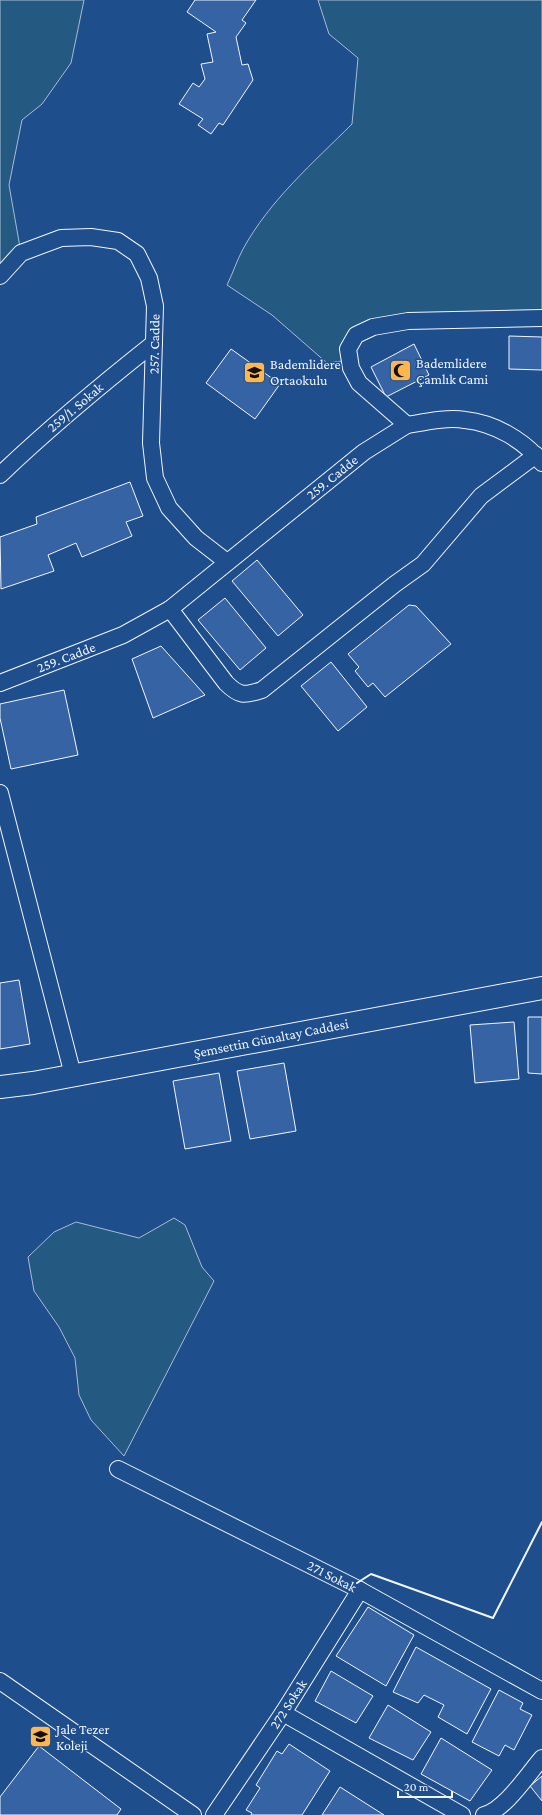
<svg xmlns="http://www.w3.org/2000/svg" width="542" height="1815" font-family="'Crimson Pro',serif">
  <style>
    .green { fill: #245a82; stroke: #a8bbd7 }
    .building { fill: #3563a3; stroke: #f2f6ff }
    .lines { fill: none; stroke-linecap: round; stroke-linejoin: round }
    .street-casing { stroke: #f2f6ff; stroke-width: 18 }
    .secondary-casing { stroke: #f2f6ff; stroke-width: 24 }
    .street { stroke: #1f4e8c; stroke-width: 16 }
    .secondary { stroke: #1f4e8c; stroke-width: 22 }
    .wall { stroke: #f2f6ff; stroke-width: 2 }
    .labels { text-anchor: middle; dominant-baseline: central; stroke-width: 3; stroke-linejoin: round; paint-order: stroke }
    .street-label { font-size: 14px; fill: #f2f6ff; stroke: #1f4e8c }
    .poi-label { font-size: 14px; fill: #f2f6ff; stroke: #1f4e8c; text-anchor: start }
  </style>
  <rect width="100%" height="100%" fill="#1f4e8c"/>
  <!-- green -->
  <g class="green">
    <polygon points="0,0 84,0 71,63 42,104 22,120 9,185 21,253 0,276"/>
    <path d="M318,0H542V318L408,321L356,335L350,360L327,363L272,315L227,285C233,273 237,260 243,249C270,200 313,163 352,124L358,58L329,34Z"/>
    <polygon points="174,1218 185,1225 202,1267 214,1281 124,1456 91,1420 79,1395 75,1358 59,1327 34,1291 28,1257 54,1232 76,1222 139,1238"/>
  </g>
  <!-- building -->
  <g class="building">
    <polygon points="195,0 256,0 242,20 246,23 236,37 242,65 248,64 253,80 223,125 219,123 211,134 198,125 203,119 179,104 193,83 199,87 205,79 201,64 213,62 207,34 216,32 187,12"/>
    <polygon points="509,336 542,337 542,370 509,369"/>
    <polygon points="414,344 429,375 386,397 371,367"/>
    <polygon points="231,349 280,384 255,419 206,383"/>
    <polygon points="130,482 143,516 126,522 132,536 82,557 76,543 48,555 54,571 1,589 0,537 37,524 36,517"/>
    <polygon points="257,560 303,615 278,636 232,581"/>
    <polygon points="225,598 266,648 240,670 198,620"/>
    <polygon points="409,605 416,606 451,644 385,697 373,683 368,687 355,671 359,667 348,654"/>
    <polygon points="161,646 205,695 153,718 132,659"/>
    <polygon points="331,662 367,707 338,731 301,686"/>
    <polygon points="64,690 78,755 11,769 0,718 0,704"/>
    <polygon points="19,980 30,1044 0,1049 0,983"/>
    <polygon points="528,1017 542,1017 542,1074 528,1073"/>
    <polygon points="514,1022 519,1079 475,1083 470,1025"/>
    <polygon points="284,1063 296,1131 250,1139 237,1071"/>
    <polygon points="219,1073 231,1141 185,1149 173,1081"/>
    <polygon points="368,1607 414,1635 386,1686 336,1656"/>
    <polygon points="416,1647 491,1689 467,1734 438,1717 444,1705 424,1695 418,1703 393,1692"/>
    <polygon points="331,1671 373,1696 356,1723 315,1701"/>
    <polygon points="499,1690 523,1703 520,1709 532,1715 514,1750 505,1745 499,1756 472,1742"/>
    <polygon points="388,1705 431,1732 413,1760 369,1738"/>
    <polygon points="441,1738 492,1770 470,1801 421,1774"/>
    <polygon points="289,1744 330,1771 302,1815 251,1815 252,1813 246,1810 260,1788 256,1785 277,1751 282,1754"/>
    <polygon points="39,1746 121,1809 117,1815 0,1815 0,1797"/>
    <polygon points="542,1776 542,1801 530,1786"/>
    <polygon points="340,1787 384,1815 322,1815"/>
  </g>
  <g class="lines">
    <defs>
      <g id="street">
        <polyline points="0,276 21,253 61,238 91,237 118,241 137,254 149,278 155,306 151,443 155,478 169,508 196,538 227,562"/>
        <path d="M407,425C425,422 447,417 465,420C494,423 524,440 542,463"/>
        <path d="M0,475C49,428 101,385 154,343"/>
        <path d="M170,609L226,683C239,696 244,696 262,690L395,584L423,564L481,496L536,455"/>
        <polyline points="0,683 123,635 170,609 364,452 407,425 359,383 351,368 348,349 356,335 373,327 408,321 542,318"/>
        <polyline points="0,793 73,1075"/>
        <polyline points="118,1469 360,1590 542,1691"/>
        <polyline points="0,1681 193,1815"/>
        <polyline points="283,1713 462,1815"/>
        <polyline points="214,1815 283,1713 360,1590"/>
        <path d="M484,1815C505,1810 528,1774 542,1758"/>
      </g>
      <polyline id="secondary" points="0,1087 33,1083 542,988"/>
    </defs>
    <!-- street casing -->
    <use href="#street" class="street-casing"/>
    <!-- secondary casing -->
    <use href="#secondary" class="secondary-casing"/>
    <!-- street -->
    <use href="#street" class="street"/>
    <!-- secondary -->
    <use href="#secondary" class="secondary"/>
    <!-- wall -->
    <polyline class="wall" points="357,1583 371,1574 493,1618 542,1522"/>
  </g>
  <!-- icons -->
  <defs>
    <symbol id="mosque-square" viewBox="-11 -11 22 22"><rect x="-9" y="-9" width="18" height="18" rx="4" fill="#ffb74d" stroke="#1f4e8c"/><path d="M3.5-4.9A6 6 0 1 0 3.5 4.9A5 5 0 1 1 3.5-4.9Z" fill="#111"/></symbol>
    <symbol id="school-square" viewBox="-11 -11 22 22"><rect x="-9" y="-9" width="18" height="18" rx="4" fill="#ffb74d" stroke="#1f4e8c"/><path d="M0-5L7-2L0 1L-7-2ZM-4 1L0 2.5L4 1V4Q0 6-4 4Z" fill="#111"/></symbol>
  </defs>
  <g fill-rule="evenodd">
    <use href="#mosque-square" x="388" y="358" width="25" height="25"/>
    <use href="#school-square" x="242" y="360" width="25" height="25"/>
    <use href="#school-square" x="28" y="1724" width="25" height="25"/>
  </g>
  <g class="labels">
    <!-- street labels -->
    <g class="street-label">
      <text transform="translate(154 344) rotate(-89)">257. Cadde</text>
      <text transform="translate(75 407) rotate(-40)">259/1. Sokak</text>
      <text transform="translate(332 477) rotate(-39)">259. Cadde</text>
      <text transform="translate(66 657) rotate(-21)">259. Cadde</text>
      <text transform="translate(271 1038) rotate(-11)">Şemsettin Günaltay Caddesi</text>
      <text transform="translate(332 1576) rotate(27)">271 Sokak</text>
      <text transform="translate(288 1704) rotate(-57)">272 Sokak</text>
    </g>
    <!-- poi labels -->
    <g class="poi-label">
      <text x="416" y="363">Bademlidere<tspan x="416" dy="16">Çamlık Cami</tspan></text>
      <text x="270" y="364">Bademlidere<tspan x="270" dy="16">Ortaokulu</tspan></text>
      <text x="56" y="1729">Jale Tezer<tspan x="56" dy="16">Koleji</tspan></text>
    </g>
  </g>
  <!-- scale -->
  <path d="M398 1791v6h54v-6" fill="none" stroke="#f2f6ff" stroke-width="2"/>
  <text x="404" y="1791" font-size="12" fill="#f2f6ff" stroke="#1f4e8c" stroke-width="3" paint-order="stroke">20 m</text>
</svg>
